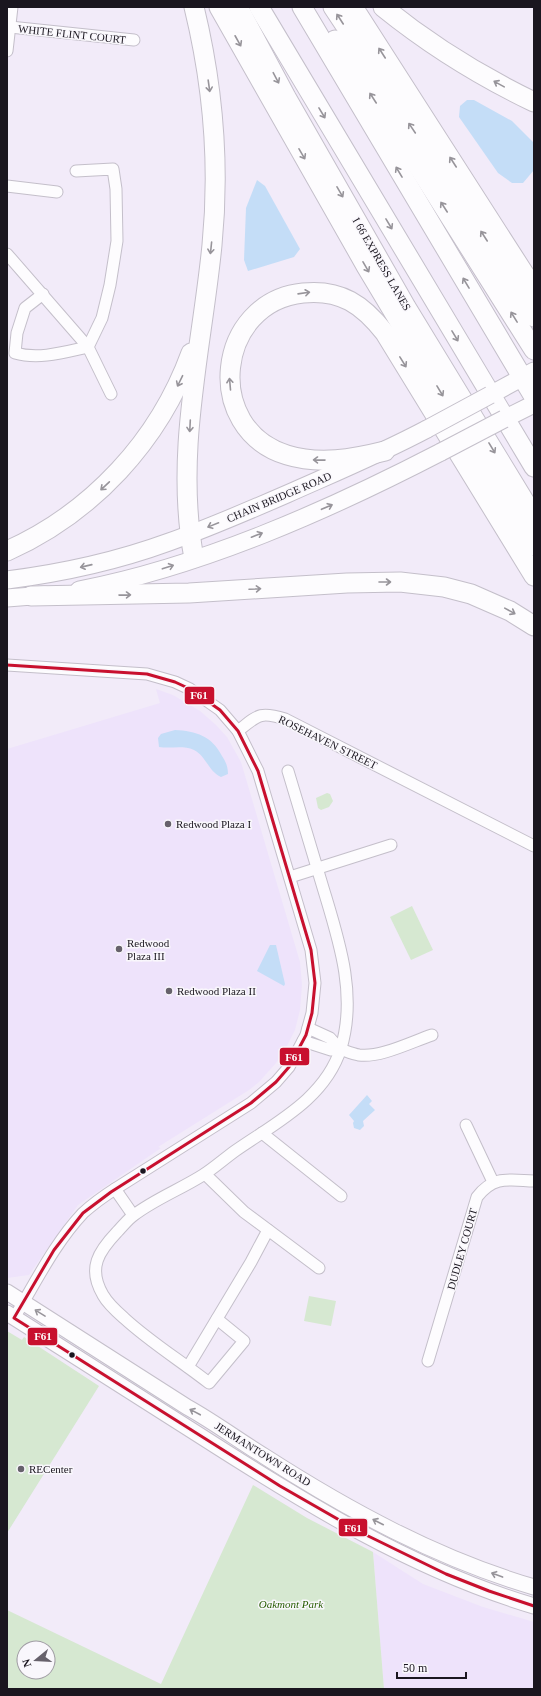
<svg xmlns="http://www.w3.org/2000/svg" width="541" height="1696" font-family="'Times New Roman',serif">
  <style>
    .built { fill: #eee3fb }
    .green { fill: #d6e8d1; fill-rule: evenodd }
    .water { fill: #c4ddf7 }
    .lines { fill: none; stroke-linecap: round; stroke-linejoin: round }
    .minor-casing { stroke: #c4bfca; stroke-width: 13 }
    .secondary-casing { stroke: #c4bfca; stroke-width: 17 }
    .primary-casing { stroke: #c4bfca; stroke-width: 19 }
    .motorway-casing { stroke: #c4bfca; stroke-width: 21 }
    .minor { stroke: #fdfcfe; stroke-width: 11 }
    .secondary { stroke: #fdfcfe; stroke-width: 15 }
    .primary { stroke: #fdfcfe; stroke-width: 17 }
    .motorway { stroke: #fdfcfe; stroke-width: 19 }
    .primary-bridge-casing { stroke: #c4bfca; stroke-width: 19; stroke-linecap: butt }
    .primary-bridge { stroke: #fdfcfe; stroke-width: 17 }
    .bus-1-casing { stroke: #f9f7fc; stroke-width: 6 }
    .bus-1 { stroke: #c8102e; stroke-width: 3 }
    .oneway { stroke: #97949a }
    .poi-dot { fill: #66616b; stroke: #f9f7fc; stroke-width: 1.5 }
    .bus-dot { fill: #1a161f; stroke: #f9f7fc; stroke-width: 1.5 }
    .labels { text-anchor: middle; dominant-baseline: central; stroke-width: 3; stroke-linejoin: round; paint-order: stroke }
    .street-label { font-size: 11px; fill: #1a161f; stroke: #f9f7fc }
    .poi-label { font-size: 11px; fill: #1a161f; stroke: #f9f7fc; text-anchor: start }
    .park-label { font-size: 11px; font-style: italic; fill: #285e03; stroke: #f9f7fc }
    .line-badge { stroke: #f9f7fc; stroke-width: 1.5 }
    .badge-label { font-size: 11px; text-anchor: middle; font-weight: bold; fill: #fff }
  </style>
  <rect width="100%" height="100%" fill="#f2ebf9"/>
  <!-- built -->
  <g class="built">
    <polygon points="156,689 173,695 200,711 216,725 227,737 241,762 300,962 302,985 300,1010 295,1030 284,1052 276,1063 259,1082 249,1090 158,1147 161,1148 78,1205 29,1275 7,1278 7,749 160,703"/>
    <polygon points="373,1552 423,1584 483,1607 534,1622 534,1689 384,1689"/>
  </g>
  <!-- green -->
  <g class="green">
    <polygon points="327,793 330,794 333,801 329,807 321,810 318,808 316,798"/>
    <polygon points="412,906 433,950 411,960 390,917"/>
    <polygon points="309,1296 336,1301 331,1326 304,1321"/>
    <polygon points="7,1331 22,1340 24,1337 99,1386 7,1533"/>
    <path d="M253,1485L307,1518L373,1552L384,1689H7V1610L161,1684ZM24,1648H48V1672H24Z"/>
  </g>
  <!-- water -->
  <g class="water">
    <polygon points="467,100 474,100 512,121 534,143 534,170 523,183 512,183 498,173 459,117 460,106"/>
    <polygon points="257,180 265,186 300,249 294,257 248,271 244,260 246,208"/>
    <path d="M175,730C196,731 212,736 222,756C226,762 228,767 228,774L221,777C209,772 206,756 194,750C183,745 171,749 159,747L158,738L161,734Z"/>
    <polygon points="270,945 276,945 285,984 284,986 257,971"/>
    <polygon points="367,1095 372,1101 369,1104 375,1110 363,1121 364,1126 360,1130 354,1128 353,1123 354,1121 349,1115"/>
  </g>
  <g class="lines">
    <defs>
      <g id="minor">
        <polyline points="10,27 134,40"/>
        <polyline points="7,51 12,7"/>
        <polyline points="7,186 57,192"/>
        <polyline points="7,254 88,347 111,394"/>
        <path d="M43,294L25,308L17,333L15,353C39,360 65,352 88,347L102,318L110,285L117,241L116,189L113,169L76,171"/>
        <path d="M7,665L147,674L175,682L190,689L220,710L238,731L258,771L311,950L315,983L312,1013L306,1035L289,1067L276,1082L251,1103L115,1189C104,1196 93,1204 83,1213C54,1244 36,1282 14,1318"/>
        <path d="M238,731C258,715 260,711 285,719L534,846"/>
        <polyline points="290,877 391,845"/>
        <polyline points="303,1041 331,1050 340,1049 330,1038 308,1028"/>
        <path d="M340,1049C346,1051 353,1054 359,1055C380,1058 411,1042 432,1035"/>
        <polyline points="466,1125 493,1182"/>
        <polyline points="262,1133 341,1196"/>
        <polyline points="205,1174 244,1212 319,1268"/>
        <polyline points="115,1189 133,1215"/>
        <path d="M217,1319L244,1341L209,1383C181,1361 150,1342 124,1318C116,1311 108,1304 103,1295C87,1268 99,1251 117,1232C123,1226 128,1219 134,1215C155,1199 181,1189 203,1175C214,1168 224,1159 235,1151C275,1123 325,1099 341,1048C358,992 337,935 321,881C310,844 299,808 288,771"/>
        <path d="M428,1361L477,1197C494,1175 509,1180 534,1181"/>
        <polyline points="188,1367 251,1262 268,1230"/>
      </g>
      <g id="secondary">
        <path d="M7,1292L187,1407C214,1422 238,1440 264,1456C348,1510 438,1559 534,1587"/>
        <path d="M7,1313C71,1354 135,1394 199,1435C305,1503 413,1570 534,1606"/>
      </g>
      <g id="primary">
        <polyline points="490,395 534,371"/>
        <polyline points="504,419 534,404"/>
        <path d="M7,580C62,573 117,561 169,542C209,528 248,511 287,494C334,473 382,453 427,429"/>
        <path d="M79,590C203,566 329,510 441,452"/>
        <polyline points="7,598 45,595"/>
      </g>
      <g id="motorway">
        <path d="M194,7C213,85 220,164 212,245C202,348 174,454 194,558"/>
        <polyline points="219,7 366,266 534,546"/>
        <polyline points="238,7 286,97 406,307 534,517"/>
        <polyline points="259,7 534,467"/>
        <polyline points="302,7 534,397"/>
        <polyline points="333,7 456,193 534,317"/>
        <polyline points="353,7 534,289"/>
        <path d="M383,7C430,45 480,76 534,102"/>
        <polyline points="335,40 409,152 534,350"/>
        <path d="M385,451C353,459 319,465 287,455C202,429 216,302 303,293C341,289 363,305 385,333L534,576"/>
        <path d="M7,551C92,513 159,441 191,353"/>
        <polyline points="31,596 189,593 347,583 400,582 444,587 471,594 510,611 534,626"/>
      </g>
    </defs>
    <!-- minor casing -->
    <use href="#minor" class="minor-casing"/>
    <!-- secondary casing -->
    <use href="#secondary" class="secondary-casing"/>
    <!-- primary casing -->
    <use href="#primary" class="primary-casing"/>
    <!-- motorway casing -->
    <use href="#motorway" class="motorway-casing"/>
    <!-- minor -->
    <use href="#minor" class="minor"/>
    <!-- secondary -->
    <use href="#secondary" class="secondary"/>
    <!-- primary -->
    <use href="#primary" class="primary"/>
    <!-- motorway -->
    <use href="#motorway" class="motorway"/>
    <defs>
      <g id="primary-bridge">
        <polyline points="427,429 490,395"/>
        <polyline points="441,452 504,419"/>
      </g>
    </defs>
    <!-- primary-bridge casing -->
    <use href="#primary-bridge" class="primary-bridge-casing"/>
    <!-- primary-bridge -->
    <use href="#primary-bridge" class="primary-bridge"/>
    <defs>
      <polyline id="bus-1" points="7,665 147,674 175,682 190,689 220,710 238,731 258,771 311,950 315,983 312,1013 306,1035 289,1067 276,1082 251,1103 111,1192 83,1213 54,1250 14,1318 280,1486 362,1533 446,1574 489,1591 534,1606"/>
    </defs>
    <!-- bus-1 casing -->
    <use href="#bus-1" class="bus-1-casing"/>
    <!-- bus-1 -->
    <use href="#bus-1" class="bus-1"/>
  </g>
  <!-- one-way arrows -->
  <defs><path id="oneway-shaft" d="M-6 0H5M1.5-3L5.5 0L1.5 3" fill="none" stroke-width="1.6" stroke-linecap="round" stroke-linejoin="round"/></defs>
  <g class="oneway">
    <use href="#oneway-shaft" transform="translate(340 19) rotate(-123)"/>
    <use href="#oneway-shaft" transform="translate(238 41) rotate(61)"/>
    <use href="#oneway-shaft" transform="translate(382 53) rotate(-123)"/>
    <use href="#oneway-shaft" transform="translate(276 78) rotate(62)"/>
    <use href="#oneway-shaft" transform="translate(499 84) rotate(-151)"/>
    <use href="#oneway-shaft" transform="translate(209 86) rotate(82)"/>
    <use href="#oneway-shaft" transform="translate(373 98) rotate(-123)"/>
    <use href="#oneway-shaft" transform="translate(322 113) rotate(59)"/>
    <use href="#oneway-shaft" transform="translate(412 128) rotate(-124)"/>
    <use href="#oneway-shaft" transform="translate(302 154) rotate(60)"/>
    <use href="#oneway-shaft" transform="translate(453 162) rotate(-123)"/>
    <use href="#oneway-shaft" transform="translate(399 172) rotate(-121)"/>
    <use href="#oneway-shaft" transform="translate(340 192) rotate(60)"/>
    <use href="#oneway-shaft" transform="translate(444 207) rotate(-123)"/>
    <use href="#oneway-shaft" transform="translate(389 224) rotate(59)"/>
    <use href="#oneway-shaft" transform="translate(484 236) rotate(-123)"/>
    <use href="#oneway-shaft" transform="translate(211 248) rotate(96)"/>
    <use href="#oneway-shaft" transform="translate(366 267) rotate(60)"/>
    <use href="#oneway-shaft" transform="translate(466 283) rotate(-121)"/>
    <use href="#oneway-shaft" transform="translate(304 293) rotate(-8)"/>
    <use href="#oneway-shaft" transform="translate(514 317) rotate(-122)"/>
    <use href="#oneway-shaft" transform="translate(455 336) rotate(59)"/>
    <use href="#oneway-shaft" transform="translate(403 362) rotate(58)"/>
    <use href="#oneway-shaft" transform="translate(180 381) rotate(116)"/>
    <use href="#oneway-shaft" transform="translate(230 384) rotate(-95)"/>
    <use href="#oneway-shaft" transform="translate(440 391) rotate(59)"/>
    <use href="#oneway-shaft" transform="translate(190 426) rotate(93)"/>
    <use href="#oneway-shaft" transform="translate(492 448) rotate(59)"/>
    <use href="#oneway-shaft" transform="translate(319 460) rotate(-179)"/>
    <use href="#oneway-shaft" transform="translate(105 486) rotate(137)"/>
    <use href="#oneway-shaft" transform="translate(327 507) rotate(-23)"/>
    <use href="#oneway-shaft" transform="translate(213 525) rotate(158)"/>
    <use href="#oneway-shaft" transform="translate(257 535) rotate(-21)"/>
    <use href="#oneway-shaft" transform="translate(86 566) rotate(167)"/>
    <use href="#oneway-shaft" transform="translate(168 567) rotate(-18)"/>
    <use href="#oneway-shaft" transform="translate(385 582)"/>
    <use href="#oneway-shaft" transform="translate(255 589) rotate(-3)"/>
    <use href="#oneway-shaft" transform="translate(125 595) rotate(-1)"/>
    <use href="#oneway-shaft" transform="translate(510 611) rotate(29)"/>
    <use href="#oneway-shaft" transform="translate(40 1313) rotate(-148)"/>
    <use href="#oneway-shaft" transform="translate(195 1412) rotate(-152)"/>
    <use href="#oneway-shaft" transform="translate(378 1522) rotate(-153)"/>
    <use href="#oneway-shaft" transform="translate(497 1575) rotate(-160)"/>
  </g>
  <!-- markers -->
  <g class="poi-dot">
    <circle cx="168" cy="824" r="4"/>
    <circle cx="119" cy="949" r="4"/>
    <circle cx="169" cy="991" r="4"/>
    <circle cx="21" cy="1469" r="4"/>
  </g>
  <g class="bus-dot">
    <circle cx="143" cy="1171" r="3.5"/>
    <circle cx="72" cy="1355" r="3.5"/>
  </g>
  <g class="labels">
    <!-- street labels -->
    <g class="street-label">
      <text transform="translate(72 34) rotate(6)">WHITE FLINT COURT</text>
      <text transform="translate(382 264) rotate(60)">I 66 EXPRESS LANES</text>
      <text transform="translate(279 497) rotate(-23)">CHAIN BRIDGE ROAD</text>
      <text transform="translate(328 742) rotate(26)">ROSEHAVEN STREET</text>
      <text transform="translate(462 1249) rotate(-74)">DUDLEY COURT</text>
      <text transform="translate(263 1454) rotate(32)">JERMANTOWN ROAD</text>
    </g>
    <!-- poi labels -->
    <g class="poi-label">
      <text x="176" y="824">Redwood Plaza I</text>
      <text x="127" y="943">Redwood<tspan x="127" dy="13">Plaza III</tspan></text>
      <text x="177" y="991">Redwood Plaza II</text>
      <text x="29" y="1469">RECenter</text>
    </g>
    <!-- park labels -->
    <g class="park-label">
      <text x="291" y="1604">Oakmont Park</text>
    </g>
  </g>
  <g class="line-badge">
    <rect x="184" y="686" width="31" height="19" rx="4" fill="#c8102e"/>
    <rect x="279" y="1047" width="31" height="19" rx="4" fill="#c8102e"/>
    <rect x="27" y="1327" width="31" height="19" rx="4" fill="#c8102e"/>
    <rect x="338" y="1518" width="30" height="19" rx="4" fill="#c8102e"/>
  </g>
  <g class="badge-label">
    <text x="199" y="699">F61</text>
    <text x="294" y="1061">F61</text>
    <text x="43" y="1340">F61</text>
    <text x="353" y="1532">F61</text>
  </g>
  <!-- border -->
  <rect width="541" height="1696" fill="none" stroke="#1a161f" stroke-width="16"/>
  <!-- north arrow -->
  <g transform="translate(36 1660) rotate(252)"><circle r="19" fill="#f9f7fc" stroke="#a09da4"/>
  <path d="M0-3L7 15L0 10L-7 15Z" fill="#66616b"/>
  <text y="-6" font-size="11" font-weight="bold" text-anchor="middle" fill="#1a161f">N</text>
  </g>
  <!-- scale -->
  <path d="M397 1672v6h69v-6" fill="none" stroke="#1a161f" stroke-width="2"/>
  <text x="403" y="1672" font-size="12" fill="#1a161f" stroke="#f9f7fc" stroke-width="3" paint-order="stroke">50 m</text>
</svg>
